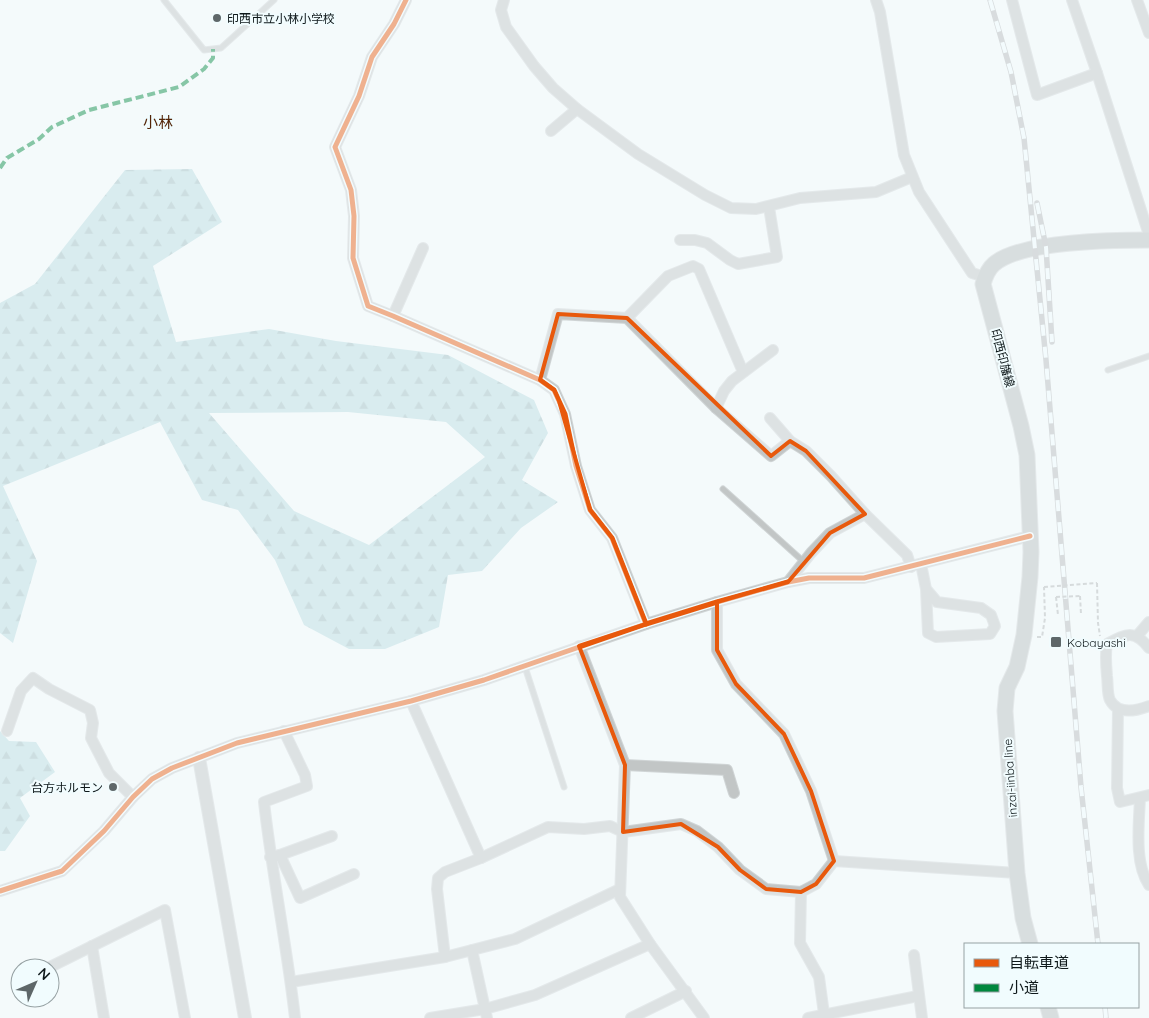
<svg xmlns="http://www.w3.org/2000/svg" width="1149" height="1018" font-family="Quicksand,'Noto Sans JP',sans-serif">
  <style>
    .forest { fill: url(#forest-firs); fill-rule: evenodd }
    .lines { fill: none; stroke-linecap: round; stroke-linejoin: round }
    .service-casing { stroke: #d0d5d6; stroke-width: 7 }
    .minor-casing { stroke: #d0d5d6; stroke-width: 12 }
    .tertiary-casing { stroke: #d0d5d6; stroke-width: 14 }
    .secondary-casing { stroke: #d0d5d6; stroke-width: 17 }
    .path { stroke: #b2b6b7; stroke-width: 2; stroke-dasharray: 4 2.5; stroke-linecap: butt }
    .service { stroke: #c2c6c6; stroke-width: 5 }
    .minor { stroke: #c2c6c6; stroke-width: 10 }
    .tertiary { stroke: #c2c6c6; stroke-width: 12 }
    .secondary { stroke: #b7bcbc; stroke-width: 15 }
    .rail-casing { stroke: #b5b9ba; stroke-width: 5.5 }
    .rail { stroke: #f1fcfe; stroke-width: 4; stroke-dasharray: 11; stroke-linecap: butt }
    .path-bridge { stroke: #b2b6b7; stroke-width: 2; stroke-dasharray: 4 2.5; stroke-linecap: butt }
    .quiet { stroke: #00873e; stroke-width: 4; stroke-dasharray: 8 4; stroke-linecap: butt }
    .cycleway-casing { stroke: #f1fcfe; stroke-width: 8 }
    .cycleway { stroke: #e8590c; stroke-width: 5 }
    .marked { fill: none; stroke: #e8590c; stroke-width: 4; stroke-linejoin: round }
    .poi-dot { fill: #5e6769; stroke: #f1fcfe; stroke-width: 2 }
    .labels { text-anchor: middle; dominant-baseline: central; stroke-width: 4; stroke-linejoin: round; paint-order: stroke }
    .poi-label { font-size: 12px; fill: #0e181a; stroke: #f1fcfe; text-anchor: start }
    .street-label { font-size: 12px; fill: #0e181a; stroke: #f1fcfe }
    .quarter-label { font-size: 15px; fill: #532407; stroke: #f1fcfe }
  </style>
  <defs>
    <pattern id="forest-firs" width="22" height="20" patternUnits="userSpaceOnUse" patternTransform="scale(1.25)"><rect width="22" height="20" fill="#b8dce0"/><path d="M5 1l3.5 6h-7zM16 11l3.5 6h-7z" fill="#9dbcc0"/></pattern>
  </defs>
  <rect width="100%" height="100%" fill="#f4fafb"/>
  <!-- forest -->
  <g class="forest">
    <path d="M192,169L222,222L153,266L176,342L269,329L336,341L448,355L534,400L548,433L522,480L558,502L521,528L482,571L448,575L439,627L385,649H349L304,625L275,560L238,510L202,500L160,422L3,486L37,561L13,643L0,633V303L35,284L125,170ZM348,412L446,422L485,457L369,545L294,511L209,413Z"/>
    <polygon points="0,731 9,741 36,742 55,772 20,798 30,816 5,851 0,851"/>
  </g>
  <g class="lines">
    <defs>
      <g id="service">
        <polyline points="164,0 204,50 221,48 274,0"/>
        <polyline points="1108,370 1149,356"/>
        <polyline points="723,489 804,562"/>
        <polyline points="525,667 564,787"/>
      </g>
      <g id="minor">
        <polyline points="406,0 394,24 372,57 359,96 335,147 351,190 354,216 353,258 368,306 393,316 540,380 554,390 559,401 565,414 576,466 590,510 612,538 646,624"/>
        <polyline points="504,0 501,10 506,27 534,66 553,88 577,109 638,154 705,195 731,208 756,209 800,198 876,192 912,177"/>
        <polyline points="876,0 880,12 904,155 919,192 972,273 985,277"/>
        <polyline points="1012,0 1037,95 1097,73"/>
        <polyline points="1072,0 1097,73 1149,235"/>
        <polyline points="1137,0 1149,33"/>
        <polyline points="551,131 577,109"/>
        <polyline points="680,240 695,240 707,243 730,260 738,264 777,257 769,207"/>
        <polyline points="393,316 423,248"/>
        <polyline points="627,318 716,408 771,456 790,441"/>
        <polyline points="540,380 558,314 627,318 668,276 693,266 699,269 743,372"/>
        <polyline points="716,408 724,391 732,381 773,350"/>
        <polyline points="770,418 790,441 806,451 831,476 865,514 907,555 911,567"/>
        <polyline points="921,564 926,589 928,633 936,637 990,634 995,626 991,615 981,608 937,602 926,589"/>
        <polyline points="788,582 811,553 830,533 865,514"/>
        <polyline points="717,602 717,650 736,684 784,734 811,791 834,861"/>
        <polyline points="1137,636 1149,622"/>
        <polyline points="579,646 625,765 620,897 650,944 704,1018"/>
        <path d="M1149,648C1134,629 1126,634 1107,644C1105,655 1106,665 1107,676C1108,683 1107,694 1110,700C1118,715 1136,711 1149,706"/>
        <polyline points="411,701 481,858"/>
        <polyline points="1118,709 1117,788 1120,802 1149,795"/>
        <polyline points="7,731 21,691 33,678 49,689 90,710 93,723 91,738 109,773 133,797"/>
        <path d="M284,731L305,775L307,786L264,802C272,874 287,946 295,1018"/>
        <polyline points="625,765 727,770 734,793"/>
        <path d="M1140,798C1139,824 1134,863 1149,885"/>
        <polyline points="280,855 332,836"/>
        <polyline points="270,857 280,855 300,898 354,874"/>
        <polyline points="0,891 62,871 104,831 133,797 152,779 172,768 237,743 411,701 484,680 646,624 717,602 788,582 809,578 864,578 1030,536"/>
        <polyline points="801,892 800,943 819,977 824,1014"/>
        <polyline points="92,946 104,1018"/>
        <polyline points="472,950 487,1018"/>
        <polyline points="914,955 922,1018"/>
        <polyline points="445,957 437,889 438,878 445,872 481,858 548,827 584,829 610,826 623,832 681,824 697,831 718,847 740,870 766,889 801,892 816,884 834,861 1017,873"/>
        <polyline points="48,968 165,910 185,1018"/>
        <polyline points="291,982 445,957 515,939 620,889"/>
        <polyline points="430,1018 485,1009 535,995 650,944"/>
        <polyline points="631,1018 686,991"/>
        <polyline points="808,1018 918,996"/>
      </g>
      <polyline id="tertiary" points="199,758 245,1018"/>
      <g id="secondary">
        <path d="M1030,944L1023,918L1017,873L1005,711L1007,688L1017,667L1024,635L1030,577L1031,552L1027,455L1021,426L983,284C985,277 988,269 994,264C1021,241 1113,240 1149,240"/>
        <polyline points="1048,1007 1051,1018"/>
      </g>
    </defs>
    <!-- service casing -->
    <use href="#service" class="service-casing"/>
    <!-- minor casing -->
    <use href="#minor" class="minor-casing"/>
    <!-- tertiary casing -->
    <use href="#tertiary" class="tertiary-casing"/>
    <!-- secondary casing -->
    <use href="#secondary" class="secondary-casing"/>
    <!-- path -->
    <g class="path">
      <polyline points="1097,583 1098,623 1100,636"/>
      <polyline points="1080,596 1081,614"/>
      <polyline points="1056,597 1058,615"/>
      <polyline points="1037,637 1042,637 1045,618 1044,587"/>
    </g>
    <!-- service -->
    <use href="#service" class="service"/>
    <!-- minor -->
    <use href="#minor" class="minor"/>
    <!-- tertiary -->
    <use href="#tertiary" class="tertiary"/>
    <!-- secondary -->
    <use href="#secondary" class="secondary"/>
    <defs>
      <g id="rail">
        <polyline points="990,0 1011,72 1024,138 1046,360 1081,787 1098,944"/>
        <polyline points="1037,203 1046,247 1052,342"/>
        <polyline points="1105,1007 1106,1018"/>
      </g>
    </defs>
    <!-- rail casing -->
    <use href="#rail" class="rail-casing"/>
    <!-- rail -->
    <use href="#rail" class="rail"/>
    <!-- path-bridge -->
    <g class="path-bridge">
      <polyline points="1044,587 1097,583"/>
      <polyline points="1056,597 1080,596"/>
    </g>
    <!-- quiet -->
    <polyline class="quiet" points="0,168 7,158 39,139 52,127 89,110 179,87 204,69 213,58 213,49"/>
    <defs>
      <g id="cycleway">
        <polyline points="406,0 394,24 372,57 359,96 335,147 351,190 354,216 353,258 368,306 393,316 540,380 554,390 559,401 565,414 576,466 590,510 612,538 646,624"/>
        <polyline points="0,891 62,871 104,831 133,797 152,779 172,768 237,743 411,701 484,680 646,624 717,602 788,582 809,578 864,578 1030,536"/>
      </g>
    </defs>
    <!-- cycleway casing -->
    <use href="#cycleway" class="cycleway-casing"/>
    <!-- cycleway -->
    <use href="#cycleway" class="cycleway"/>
  </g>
  <!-- marked area -->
  <path d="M0 0H1149V1018H0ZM558,314L627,318L771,456L790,441L806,451L865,514L830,533L788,582L717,602V650L736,684L784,734L811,791L834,861L816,884L801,892L766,889L740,870L718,847L681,824L623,832L625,765L579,646L646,624L612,538L590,510L559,401L554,390L540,380Z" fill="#f4fafb" fill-opacity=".55" fill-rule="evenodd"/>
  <path class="marked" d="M558,314L627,318L771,456L790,441L806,451L865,514L830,533L788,582L717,602V650L736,684L784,734L811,791L834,861L816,884L801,892L766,889L740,870L718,847L681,824L623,832L625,765L579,646L646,624L612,538L590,510L559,401L554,390L540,380Z"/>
  <!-- markers -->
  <g class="poi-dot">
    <circle cx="217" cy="18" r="5"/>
    <rect x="1050" y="636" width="12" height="12" rx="2.5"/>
    <circle cx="113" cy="787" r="5"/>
  </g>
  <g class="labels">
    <!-- poi labels -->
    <g class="poi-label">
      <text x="227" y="18">印西市立小林小学校</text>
      <text x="1067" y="642">Kobayashi</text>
      <text x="103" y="787" text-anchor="end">台方ホルモン</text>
    </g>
    <!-- street labels -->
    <g class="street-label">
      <text transform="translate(1003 358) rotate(75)">印西印旛線</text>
      <text transform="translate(1010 778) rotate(-94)">inzai-iinba line</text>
    </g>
    <!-- quarter labels -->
    <g class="quarter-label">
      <text x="158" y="122">小林</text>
    </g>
  </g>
  <!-- legend -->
  <rect x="964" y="943" width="175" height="65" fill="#f1fcfe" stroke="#96a1a3"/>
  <rect x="974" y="959" width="25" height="8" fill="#e8590c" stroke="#96a1a3"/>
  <text x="1009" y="968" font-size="15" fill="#0e181a">自転車道</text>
  <rect x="974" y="984" width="25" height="8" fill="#00873e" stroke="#96a1a3"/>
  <text x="1009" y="993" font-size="15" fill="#0e181a">小道</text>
  <!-- north arrow -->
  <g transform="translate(35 983) rotate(45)"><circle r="24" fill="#f1fcfe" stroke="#96a1a3"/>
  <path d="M0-4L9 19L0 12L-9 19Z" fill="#5e6769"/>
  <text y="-8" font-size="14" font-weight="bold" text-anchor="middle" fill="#0e181a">N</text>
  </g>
</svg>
